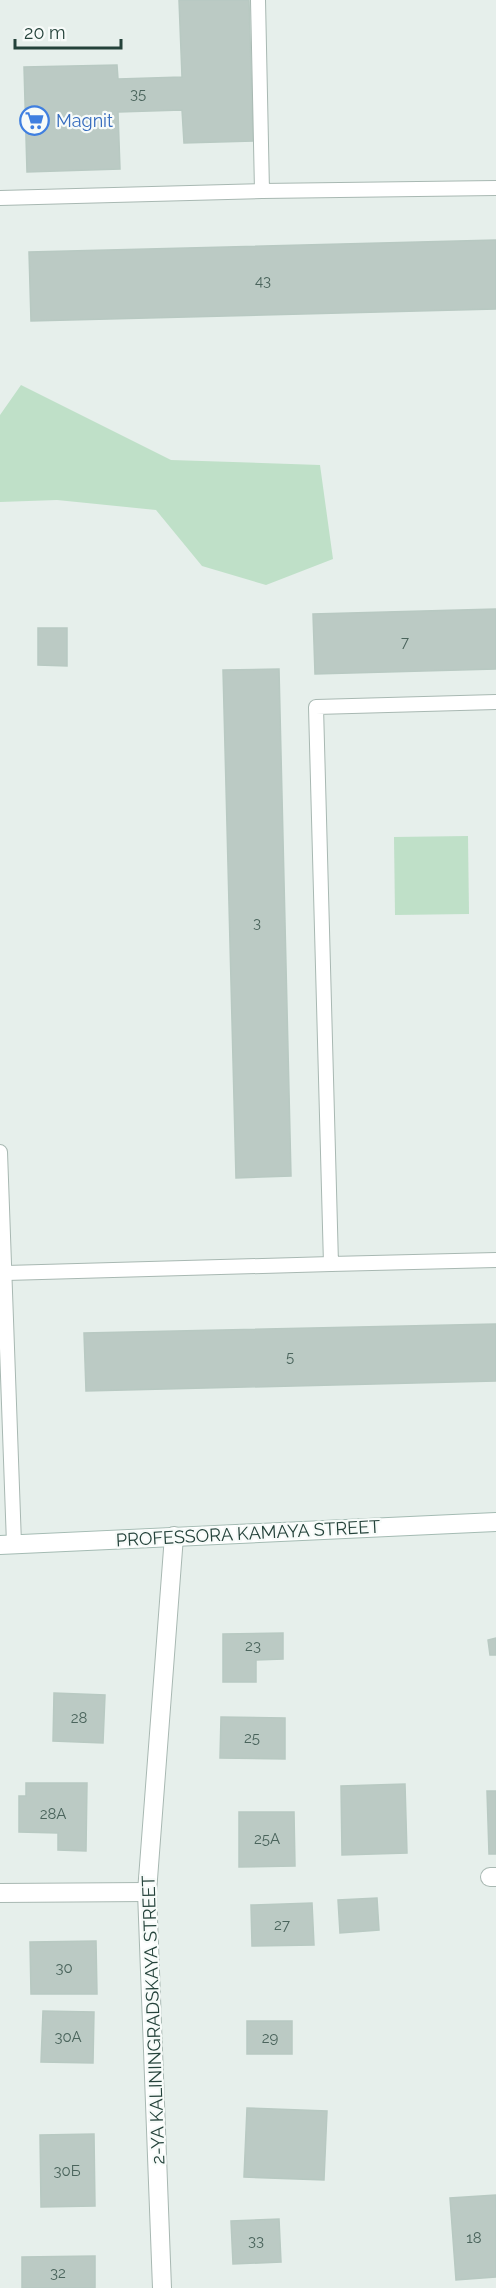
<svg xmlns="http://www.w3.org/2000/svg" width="496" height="2288" font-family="Raleway,sans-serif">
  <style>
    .green { fill: #bfe0c8 }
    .building { fill: #bbcac4; stroke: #b8c9c2; stroke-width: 1.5 }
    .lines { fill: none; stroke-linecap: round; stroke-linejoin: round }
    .lane-casing { stroke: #a8b8b2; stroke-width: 16 }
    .street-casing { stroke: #a8b8b2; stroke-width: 20 }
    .secondary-casing { stroke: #a4bbb3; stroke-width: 20 }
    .lane { stroke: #fff; stroke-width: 14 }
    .street { stroke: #fff; stroke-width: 18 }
    .secondary { stroke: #fff; stroke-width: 18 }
    .labels { text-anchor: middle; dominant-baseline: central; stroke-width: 4.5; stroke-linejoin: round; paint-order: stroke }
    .number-label { font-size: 15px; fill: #4a645c }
    .shop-label { font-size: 18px; fill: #366cbe; stroke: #f7fbf9; text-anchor: start }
    .street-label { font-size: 18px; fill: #24423a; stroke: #f7fbf9 }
  </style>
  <rect width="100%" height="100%" fill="#e6efeb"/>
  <!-- green -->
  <g class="green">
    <polygon points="21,385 171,460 320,465 333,559 266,585 202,566 156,510 57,500 0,502 0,415"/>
    <polygon points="468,836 469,914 395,915 394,837"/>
  </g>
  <!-- building -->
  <g class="building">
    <polygon points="179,0 249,0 253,141 184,143 182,110 118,112 120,169 27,172 24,67 117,65 118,79 182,77"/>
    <polygon points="496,240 496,309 31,321 29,252"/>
    <polygon points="496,609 496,669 315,674 313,614"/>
    <polygon points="38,628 67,628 67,666 38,665"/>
    <polygon points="279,669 291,1176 236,1178 223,670"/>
    <polygon points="496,1324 496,1381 86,1391 84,1333"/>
    <polygon points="283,1633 283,1659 256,1660 256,1682 223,1682 223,1634"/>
    <polygon points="496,1638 496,1655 490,1655 488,1640"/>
    <polygon points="54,1693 105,1695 103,1743 53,1741"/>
    <polygon points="221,1717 285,1718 285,1759 220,1758"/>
    <polygon points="26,1783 87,1783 86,1851 58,1850 58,1833 19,1832 19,1796 26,1796"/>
    <polygon points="405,1784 407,1853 342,1855 341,1786"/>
    <polygon points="487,1791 496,1791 496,1854 489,1854"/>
    <polygon points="239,1812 294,1812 295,1866 239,1867"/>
    <polygon points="377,1898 379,1930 340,1933 338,1900"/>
    <polygon points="312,1903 314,1945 252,1946 251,1905"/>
    <polygon points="96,1941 97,1994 31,1994 30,1942"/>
    <polygon points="43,2011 94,2012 93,2063 41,2062"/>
    <rect x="247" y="2021" width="45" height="33"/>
    <polygon points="247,2108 327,2111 324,2180 244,2177"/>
    <polygon points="94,2134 95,2206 41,2207 40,2135"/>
    <polygon points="496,2195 496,2277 456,2280 450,2198"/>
    <polygon points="279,2219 281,2262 233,2264 231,2221"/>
    <polygon points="95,2256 95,2288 22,2288 22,2257"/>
  </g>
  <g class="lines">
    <defs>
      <g id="lane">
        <polyline points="258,0 262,191 496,188"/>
        <polyline points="0,198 262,191"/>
        <polyline points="496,702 316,707 331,1264 496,1260"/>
        <polyline points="0,1152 14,1544"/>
        <polyline points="6,1273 331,1264"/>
      </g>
      <g id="street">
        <polyline points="490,1877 496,1877"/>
        <polyline points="0,1893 147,1892"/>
        <polyline points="162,2288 147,1892 174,1536"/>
      </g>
      <polyline id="secondary" points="0,1545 496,1522"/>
    </defs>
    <!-- lane casing -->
    <use href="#lane" class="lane-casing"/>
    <!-- street casing -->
    <use href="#street" class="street-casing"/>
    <!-- secondary casing -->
    <use href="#secondary" class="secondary-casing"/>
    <!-- lane -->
    <use href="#lane" class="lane"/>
    <!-- street -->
    <use href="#street" class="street"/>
    <!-- secondary -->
    <use href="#secondary" class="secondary"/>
  </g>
  <!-- icons -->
  <defs>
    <symbol id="supermarket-ring" viewBox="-11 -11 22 22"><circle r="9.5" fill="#f7fbf9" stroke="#3f7fe0" stroke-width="1.5"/><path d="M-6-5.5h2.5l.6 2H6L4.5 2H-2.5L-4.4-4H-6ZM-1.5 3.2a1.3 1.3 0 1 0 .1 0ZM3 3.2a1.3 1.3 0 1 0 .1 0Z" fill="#3f7fe0"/></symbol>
  </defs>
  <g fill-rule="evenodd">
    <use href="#supermarket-ring" x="18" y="104" width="33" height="33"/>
  </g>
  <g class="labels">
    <!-- number labels -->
    <g class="number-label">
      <text x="138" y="94">35</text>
      <text x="263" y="281">43</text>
      <text x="405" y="642">7</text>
      <text x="257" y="923">3</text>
      <text x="290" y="1357">5</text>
      <text x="253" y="1646">23</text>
      <text x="79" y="1718">28</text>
      <text x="252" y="1738">25</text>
      <text x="53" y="1814">28А</text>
      <text x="267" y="1839">25А</text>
      <text x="282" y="1925">27</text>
      <text x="64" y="1968">30</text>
      <text x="68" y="2037">30А</text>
      <text x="270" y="2038">29</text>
      <text x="67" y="2171">30Б</text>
      <text x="474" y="2238">18</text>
      <text x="256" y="2241">33</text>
      <text x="58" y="2273">32</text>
    </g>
    <!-- shop labels -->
    <g class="shop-label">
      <text x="56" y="120">Magnit</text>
    </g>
    <!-- street labels -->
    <g class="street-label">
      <text transform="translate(248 1533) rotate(-3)">PROFESSORA KAMAYA STREET</text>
      <text transform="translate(153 2020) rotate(-92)">2-YA KALININGRADSKAYA STREET</text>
    </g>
  </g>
  <!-- scale -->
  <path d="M15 39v9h106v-9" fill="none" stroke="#24423a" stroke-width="3"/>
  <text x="24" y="39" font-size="18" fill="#24423a" stroke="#f7fbf9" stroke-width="4.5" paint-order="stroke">20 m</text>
</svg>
